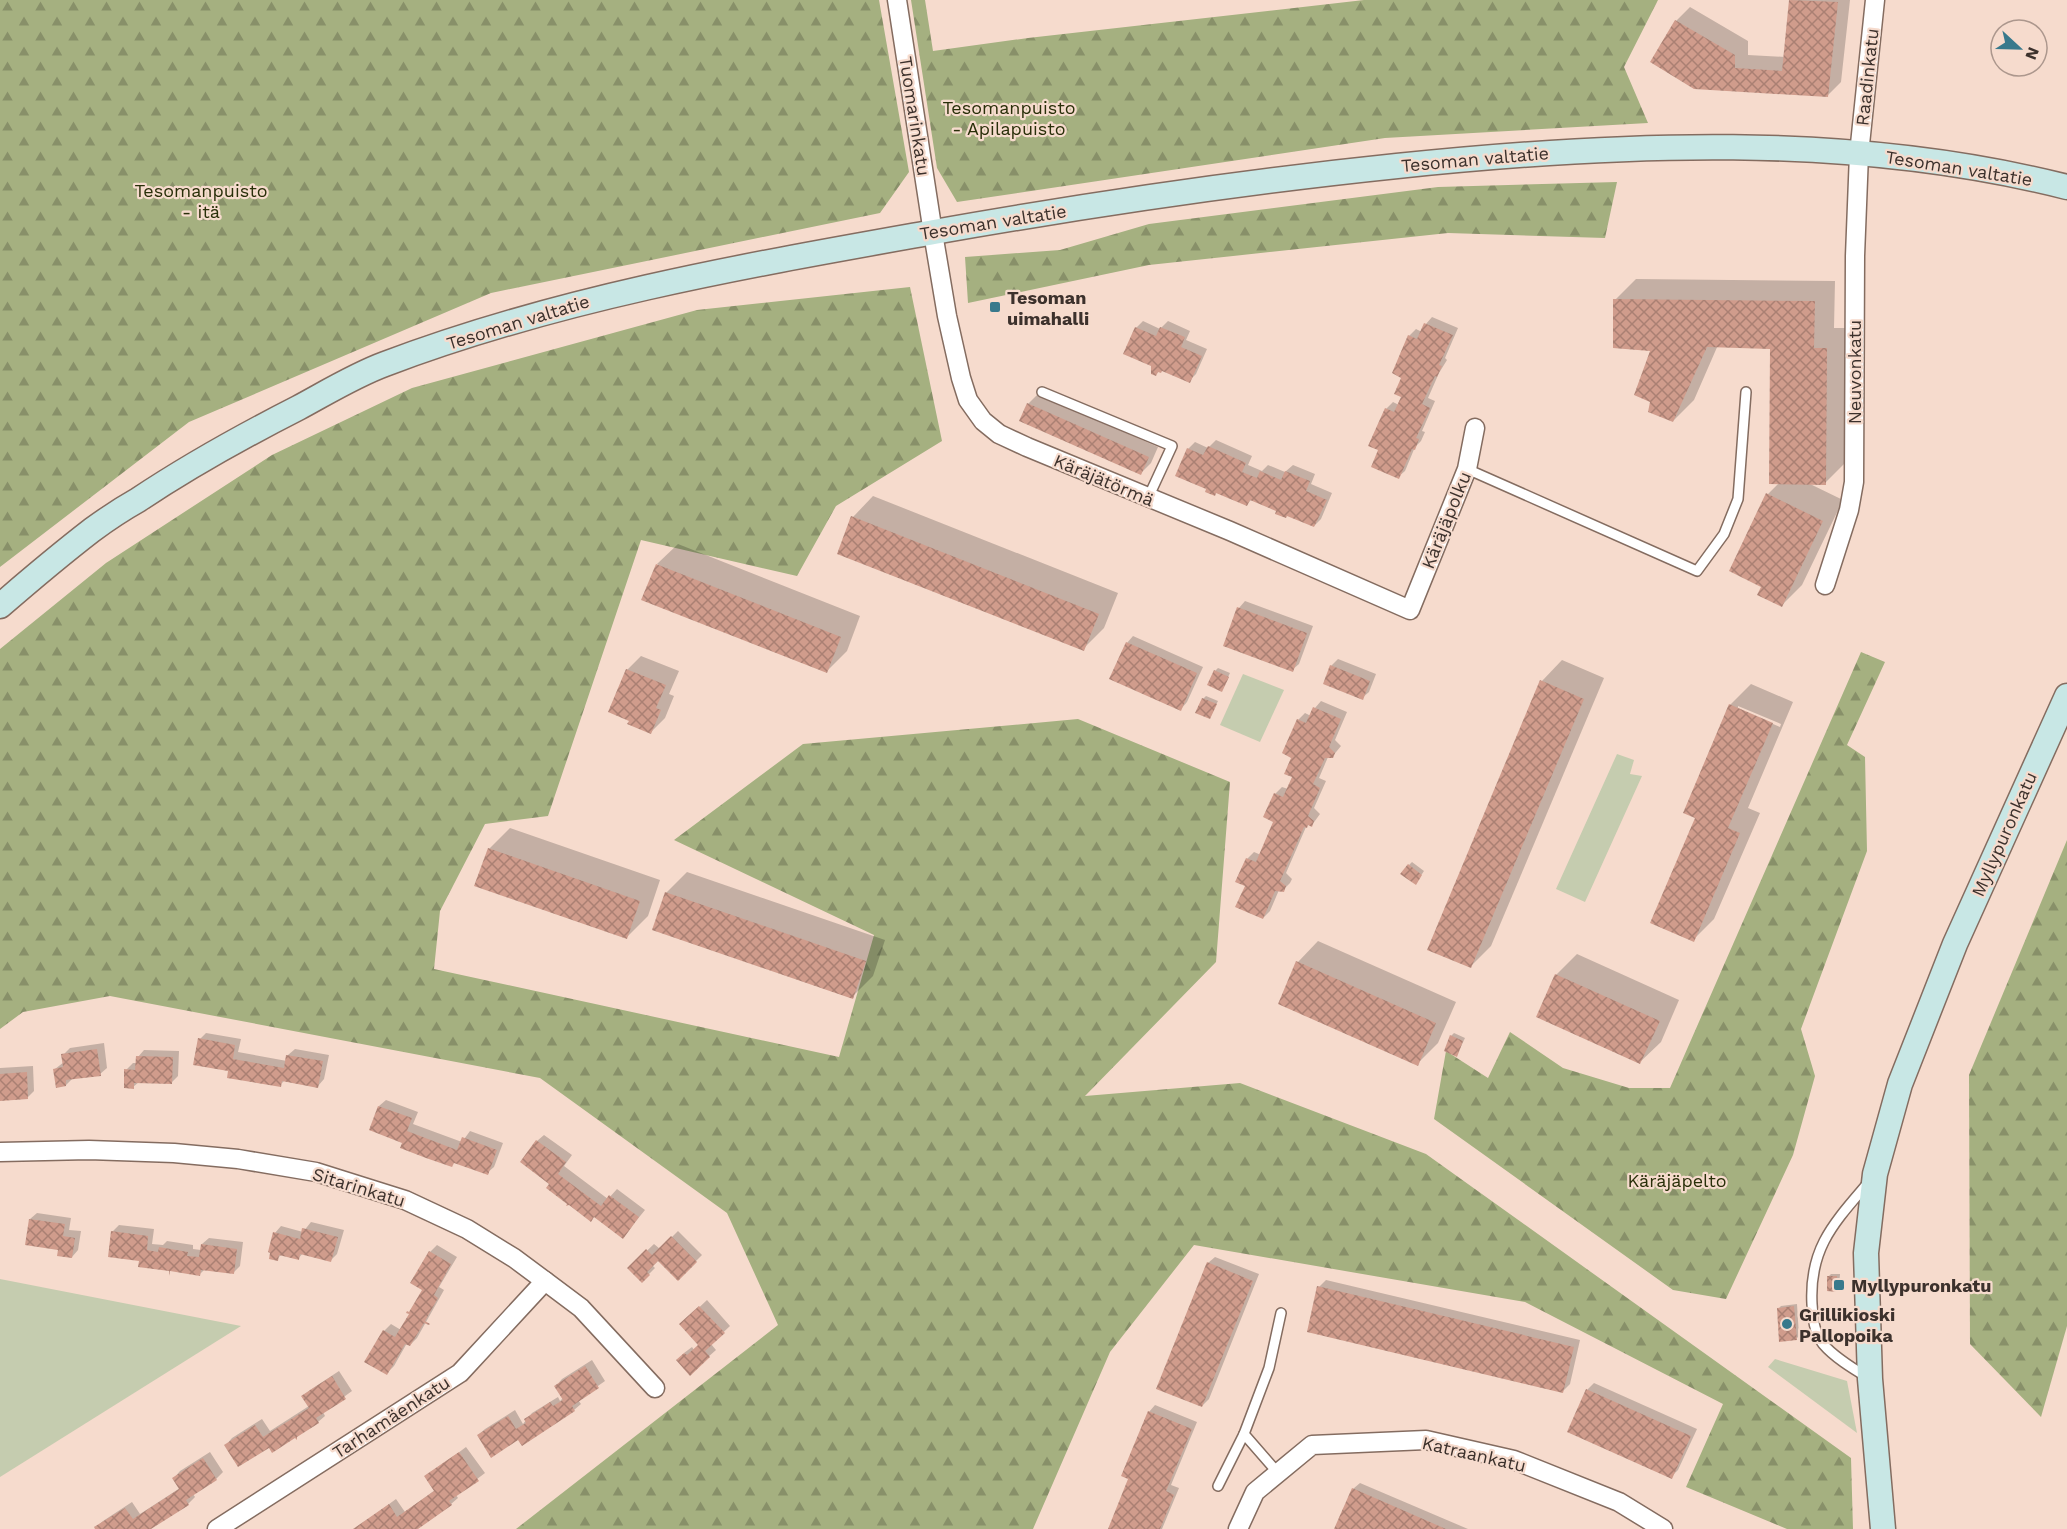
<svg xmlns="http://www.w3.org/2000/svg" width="2067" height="1529" font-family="'Work Sans',sans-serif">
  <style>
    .forest { fill: url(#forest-firs) }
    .park { fill: #c5ccaf }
    .shadow { fill: #0003; fill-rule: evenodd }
    .building { fill: url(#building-cross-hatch) }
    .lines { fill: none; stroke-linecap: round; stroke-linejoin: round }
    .lane-casing { stroke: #846c60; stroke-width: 12 }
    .street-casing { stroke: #846c60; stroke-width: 21 }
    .secondary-casing { stroke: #846c60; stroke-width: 27 }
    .lane { stroke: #fff; stroke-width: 9 }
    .street { stroke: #fff; stroke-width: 18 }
    .secondary { stroke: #c8e7e5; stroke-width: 24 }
    .poi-dot { fill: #38798c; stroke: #f6dbcd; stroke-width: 2 }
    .labels { text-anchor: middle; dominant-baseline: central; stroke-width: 4.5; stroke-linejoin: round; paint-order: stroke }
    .street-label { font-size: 18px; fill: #3c312c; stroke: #f6dbcd }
    .park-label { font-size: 18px; fill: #292f09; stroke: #f6dbcd }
    .poi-label { font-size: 18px; font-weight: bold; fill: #3c312c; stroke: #f6dbcd; text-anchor: start }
  </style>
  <defs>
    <pattern id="forest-firs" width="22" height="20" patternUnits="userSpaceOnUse" patternTransform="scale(1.5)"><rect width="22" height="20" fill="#a5b080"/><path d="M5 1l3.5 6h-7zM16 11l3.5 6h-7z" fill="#889069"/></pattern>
    <pattern id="building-cross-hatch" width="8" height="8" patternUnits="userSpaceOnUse" patternTransform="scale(1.5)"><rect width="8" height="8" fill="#d09c8c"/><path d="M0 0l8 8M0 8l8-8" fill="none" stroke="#aa8073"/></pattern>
  </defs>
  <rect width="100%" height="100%" fill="#f6dbcd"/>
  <!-- forest -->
  <g class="forest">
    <polygon points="0,0 879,0 909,172 880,213 491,293 189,422 0,567"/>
    <polygon points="911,0 925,0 933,51 1028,38 1364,0 1658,0 1624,67 1648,123 1385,138 957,202 937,168"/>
    <polygon points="1617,182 1605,238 1448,233 1149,265 968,303 965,257 1060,250 1149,224 1438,187"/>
    <polygon points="910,287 942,441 836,506 797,576 641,540 548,816 485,824 440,911 434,969 839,1057 874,935 674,840 803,744 1078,719 1230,782 1216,962 1085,1096 1240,1083 1426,1154 1851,1458 1853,1529 1787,1529 1686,1487 1723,1404 1525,1302 1194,1245 1110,1352 1033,1529 516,1529 778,1325 727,1213 540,1078 110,996 23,1012 0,1029 0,649 106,563 272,455 412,388 697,310"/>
    <polygon points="1861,652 1885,662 1847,745 1865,757 1867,851 1801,1029 1815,1076 1793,1155 1726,1299 1673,1290 1434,1119 1446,1051 1488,1078 1510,1032 1563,1068 1629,1088 1670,1088"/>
    <polygon points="2067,840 2067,1326 2041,1417 1970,1344 1969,1075"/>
  </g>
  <!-- park -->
  <g class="park">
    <polygon points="1243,674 1284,690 1260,742 1220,725"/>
    <polygon points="1617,754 1634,760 1630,774 1642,776 1585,902 1556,889"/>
    <polygon points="0,1279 241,1326 0,1477"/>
    <polygon points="1775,1359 1847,1381 1857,1433 1768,1367"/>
  </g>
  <!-- shadow -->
  <g class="shadow">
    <polygon points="1791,0 1850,0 1841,82 1827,96 1652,61 1676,21 1690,7 1748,41 1748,55 1785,57"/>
    <polygon points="1636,279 1835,281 1834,328 1847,328 1846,462 1825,483 1808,483 1843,500 1802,585 1782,605 1763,586 1768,494 1779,483 1772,348 1718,345 1694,400 1673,421 1652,350 1615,300"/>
    <polygon points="1432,317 1458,328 1445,358 1447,360 1439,373 1428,398 1435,401 1422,431 1425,432 1421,441 1415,447 1405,471 1398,477 1380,450 1386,409 1393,402 1399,405 1403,396 1403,377 1409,336 1416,329 1422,332 1426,324"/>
    <polygon points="1143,321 1160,329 1168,321 1190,331 1186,340 1207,349 1196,374 1189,381 1162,369 1156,374 1136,328"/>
    <polygon points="1038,394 1158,447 1151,463 1141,473 1028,404"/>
    <polygon points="1216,440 1252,456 1248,465 1262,471 1268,465 1285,472 1293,465 1315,474 1311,484 1332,493 1321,519 1314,526 1252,499 1246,505 1217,492 1215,495 1208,488 1188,449 1195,442 1208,448"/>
    <polygon points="873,496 1118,593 1104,628 1083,649 853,517"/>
    <polygon points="678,544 860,616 847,651 826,672 657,564"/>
    <polygon points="1245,601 1313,626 1299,664 1292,670 1239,608"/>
    <polygon points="1133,636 1203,667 1187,702 1181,709 1127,643"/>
    <polygon points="641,656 679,671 669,694 674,696 665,718 651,732 627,670"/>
    <polygon points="1338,659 1376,674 1369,692 1362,698 1331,666"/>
    <polygon points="1562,660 1604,678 1491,946 1470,967 1542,681"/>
    <polygon points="1218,668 1230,673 1222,690 1215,671"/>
    <path d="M1751,684L1793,702L1748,808L1760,813L1714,919L1693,940L1697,817L1730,705ZM1738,706L1781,724L1780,727L1738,709Z"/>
    <polygon points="1206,696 1218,701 1210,717 1203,699"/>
    <polygon points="1321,701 1347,712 1335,740 1341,746 1332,757 1328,757 1319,778 1326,781 1314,808 1320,814 1312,825 1309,824 1306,827 1286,873 1292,879 1290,883 1283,890 1279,890 1270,911 1263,918 1247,886 1247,859 1254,852 1261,855 1275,821 1275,794 1282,787 1288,789 1293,776 1293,757 1298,720 1305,713 1311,716 1315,708"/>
    <polygon points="510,828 660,880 648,916 627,937 489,849"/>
    <polygon points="1412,862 1424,871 1418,880 1409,865"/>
    <polygon points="687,872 885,940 873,976 852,997 666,893"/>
    <polygon points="1318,941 1456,1002 1438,1043 1417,1064 1298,962"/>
    <polygon points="1577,954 1679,1000 1661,1042 1640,1062 1556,975"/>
    <polygon points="206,1033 241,1039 238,1052 287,1061 288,1055 295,1049 329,1055 324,1079 318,1086 285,1080 280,1085 230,1070 200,1039"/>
    <polygon points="1454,1033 1465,1038 1457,1055 1451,1036"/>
    <polygon points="104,1043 107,1068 100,1074 73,1078 66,1085 55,1069 64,1062 63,1055 70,1048"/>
    <polygon points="144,1050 179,1051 178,1076 171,1083 139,1082 133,1087 126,1070 133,1063 137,1063 138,1057"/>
    <polygon points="33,1066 34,1091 27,1098 0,1099 0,1068"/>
    <polygon points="386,1100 418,1112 413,1124 462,1142 470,1131 503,1143 494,1167 487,1173 371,1130 379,1106"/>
    <polygon points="544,1135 572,1155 564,1166 608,1199 617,1189 645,1210 623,1237 551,1183 537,1141"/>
    <polygon points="37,1213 71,1218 69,1230 81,1231 78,1250 72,1257 60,1249 30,1219"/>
    <polygon points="311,1222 344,1230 337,1254 331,1260 303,1253 298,1259 282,1254 277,1259 275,1233 281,1226 303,1232"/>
    <polygon points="119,1225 154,1229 152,1244 163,1245 167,1241 193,1245 193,1249 201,1250 202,1244 209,1238 243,1242 240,1266 233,1273 205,1269 200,1274 141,1260 113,1231"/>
    <polygon points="678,1231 702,1255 678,1279 658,1259 652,1265 655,1268 642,1281 629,1268 654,1244 660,1249"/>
    <polygon points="437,1245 457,1257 439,1287 444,1290 417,1338 410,1345 407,1343 394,1366 387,1373 366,1361 384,1331 391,1324 401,1330 425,1289 430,1252"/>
    <polygon points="1215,1257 1259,1274 1209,1399 1202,1406 1208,1263"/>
    <polygon points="1831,1274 1840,1274 1839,1287 1837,1290 1828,1277"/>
    <polygon points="1326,1280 1580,1340 1570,1384 1563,1391 1319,1287"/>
    <polygon points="707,1300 730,1326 711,1344 716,1350 690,1373 684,1353 692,1347 694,1350 700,1345 688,1318"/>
    <polygon points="1797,1304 1799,1336 1796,1339 1778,1309 1781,1306"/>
    <polygon points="592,1360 605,1381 578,1400 581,1404 574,1410 519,1438 478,1435 485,1429 515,1410 523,1424 532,1413 558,1397 560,1401 563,1398 556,1386 562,1379"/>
    <polygon points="339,1371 352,1391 323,1412 325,1416 318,1422 269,1446 226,1445 232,1438 262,1419 270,1431 309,1406 303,1396 310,1390"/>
    <polygon points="1594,1383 1697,1429 1678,1470 1671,1477 1569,1431 1588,1389"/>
    <polygon points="1155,1405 1197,1422 1171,1485 1179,1488 1162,1529 1109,1529 1130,1478 1149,1412"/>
    <polygon points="466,1447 485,1473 456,1495 458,1498 451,1504 416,1529 355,1529 396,1499 405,1512 435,1490 426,1477"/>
    <polygon points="210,1452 223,1472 216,1479 193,1494 195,1497 188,1504 149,1529 97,1529 96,1527 103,1521 132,1502 140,1514 180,1488 174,1478 180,1471"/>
    <polygon points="1360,1483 1468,1529 1336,1529 1353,1489"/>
  </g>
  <!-- building -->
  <g class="building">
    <polygon points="1789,0 1838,2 1828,97 1694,89 1650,62 1675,20 1735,55 1735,68 1782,71"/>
    <polygon points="1613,299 1815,301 1814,348 1827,348 1826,485 1769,484 1770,349 1707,347 1673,422 1648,412 1650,402 1634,395 1650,351 1613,348"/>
    <polygon points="1424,323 1453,335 1439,365 1442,366 1437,377 1435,376 1422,404 1430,408 1416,438 1419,439 1415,450 1412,449 1399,479 1371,467 1378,450 1368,446 1385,408 1394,412 1401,397 1394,394 1401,378 1392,373 1408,335 1417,339"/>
    <polygon points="1135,327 1156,336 1160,327 1185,337 1181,347 1202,356 1190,383 1162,371 1161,373 1158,372 1156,376 1151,374 1151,366 1123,354"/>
    <polygon points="1027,403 1149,457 1141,475 1019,421"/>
    <polygon points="1208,446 1246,463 1242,472 1257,478 1260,471 1281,480 1285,471 1310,481 1306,491 1327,500 1314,527 1287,516 1286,518 1275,514 1276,511 1250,500 1247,506 1216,493 1215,496 1205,492 1206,489 1175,476 1187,448 1203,455"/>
    <polygon points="1766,493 1823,521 1782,607 1757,595 1761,587 1729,571"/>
    <polygon points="851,516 1099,614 1084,651 837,554"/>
    <polygon points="656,564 841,637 827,673 641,600"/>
    <polygon points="1237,607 1307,633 1293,672 1223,646"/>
    <polygon points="1126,642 1197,673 1181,711 1109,679"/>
    <polygon points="1330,665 1370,681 1363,700 1323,684"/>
    <polygon points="626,669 666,685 656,708 661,710 651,734 627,724 629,721 608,712"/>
    <polygon points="1214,670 1229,677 1222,692 1207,685"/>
    <polygon points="1540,680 1584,699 1471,968 1427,950"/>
    <polygon points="1202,698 1217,704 1210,719 1195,713"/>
    <polygon points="1729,704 1773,723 1728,828 1740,833 1694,942 1650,923 1695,818 1683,813"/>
    <polygon points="1313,707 1341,719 1329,747 1335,753 1333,758 1325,758 1313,784 1320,788 1308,816 1314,821 1312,827 1308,825 1307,828 1304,827 1280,881 1286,886 1284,892 1275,891 1263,919 1235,907 1245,886 1235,882 1246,858 1256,862 1273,822 1263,817 1274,793 1283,797 1292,777 1284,774 1291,758 1282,753 1297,719 1306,723"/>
    <polygon points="488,848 640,901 627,939 474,886"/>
    <polygon points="1408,864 1422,875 1416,885 1400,874"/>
    <polygon points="665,892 866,961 853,999 652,930"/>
    <polygon points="1296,961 1436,1023 1418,1066 1278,1004"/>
    <polygon points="1555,974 1660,1021 1640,1064 1536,1017"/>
    <polygon points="1450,1035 1463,1041 1457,1057 1444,1051"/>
    <polygon points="198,1038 235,1045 233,1059 284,1068 286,1055 323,1061 318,1088 282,1081 281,1087 227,1078 228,1071 193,1065"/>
    <polygon points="97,1049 101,1076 66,1080 66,1086 56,1088 53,1069 63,1067 61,1054"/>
    <polygon points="136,1056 173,1057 172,1084 134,1083 134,1089 124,1088 124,1069 135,1070"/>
    <polygon points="27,1072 28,1099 0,1101 0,1074"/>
    <polygon points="378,1106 412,1118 407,1131 457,1150 462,1137 497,1150 488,1175 454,1163 452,1167 426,1158 400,1148 402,1143 369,1130"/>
    <polygon points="536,1140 566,1162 558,1174 578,1189 601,1206 609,1195 639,1217 623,1239 594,1217 591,1222 569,1205 566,1206 567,1204 546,1188 549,1184 520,1162"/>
    <polygon points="29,1219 65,1224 63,1236 75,1238 72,1258 57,1256 58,1250 25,1245"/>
    <polygon points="302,1228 338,1237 331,1262 300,1254 299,1260 279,1255 278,1261 269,1259 270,1253 268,1252 273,1232 300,1239"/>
    <polygon points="111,1231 148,1236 147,1250 158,1252 159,1247 188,1252 187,1256 199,1257 201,1244 237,1249 234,1274 201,1270 200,1276 170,1271 169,1276 169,1271 138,1267 139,1261 108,1257"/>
    <polygon points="671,1236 697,1262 678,1281 658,1261 647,1272 650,1275 642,1283 627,1268 646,1249 652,1255"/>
    <polygon points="429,1251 451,1264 434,1295 438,1298 425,1321 430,1324 429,1325 424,1323 410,1346 405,1344 387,1375 364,1362 383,1330 395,1337 409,1314 406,1313 407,1311 409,1312 422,1290 410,1283"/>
    <polygon points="1207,1262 1253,1281 1202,1407 1156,1389"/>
    <polygon points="1827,1276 1837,1276 1837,1292 1827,1291"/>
    <polygon points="1317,1286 1574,1347 1563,1393 1307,1332"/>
    <polygon points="699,1306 725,1333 705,1351 710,1357 690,1376 676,1360 684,1353 687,1355 698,1345 679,1324"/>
    <polygon points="1794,1306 1797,1340 1779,1342 1777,1308"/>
    <polygon points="585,1366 599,1388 572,1406 575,1411 522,1446 518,1440 491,1458 477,1435 508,1416 516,1429 526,1423 524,1419 537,1411 550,1402 553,1406 563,1400 554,1386"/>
    <polygon points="332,1376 346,1399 316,1418 319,1423 297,1437 297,1440 295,1438 272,1453 269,1448 238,1467 224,1445 255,1425 263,1437 309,1408 301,1396"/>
    <polygon points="1586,1389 1691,1436 1672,1479 1567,1432"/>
    <polygon points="1148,1411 1192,1429 1166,1491 1174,1495 1160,1529 1108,1529 1128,1479 1121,1476"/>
    <polygon points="459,1452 479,1481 449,1501 452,1505 418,1529 353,1529 389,1504 397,1517 434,1491 424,1476"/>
    <polygon points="203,1458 217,1480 186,1500 189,1505 151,1529 95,1529 94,1527 125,1508 133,1519 179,1489 172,1478"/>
    <polygon points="1352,1488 1446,1529 1334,1529"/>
  </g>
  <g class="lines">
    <defs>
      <g id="lane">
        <polyline points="1042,392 1172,446 1148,498"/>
        <polyline points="1467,469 1697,571 1724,534 1738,499 1746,392"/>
        <path d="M1867,1377C1852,1368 1834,1357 1823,1344C1814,1333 1813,1318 1812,1304C1809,1248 1834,1223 1868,1183"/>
        <polyline points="1278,1473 1244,1434 1269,1368 1281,1313"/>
        <polyline points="1218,1486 1244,1434"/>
      </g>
      <g id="street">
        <polyline points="897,0 933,233 947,316 961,378 968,400 983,421 999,434 1027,447 1230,531 1410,610 1467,469 1475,428"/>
        <polyline points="1825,585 1849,510 1854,482 1855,256 1859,154 1875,0"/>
        <polyline points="0,1152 89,1150 174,1153 238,1159 316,1172 405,1200 467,1229 514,1258 545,1281 581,1308 655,1388"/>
        <polyline points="217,1529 460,1373 545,1281"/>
        <polyline points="1238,1529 1255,1492 1312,1445 1426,1440 1514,1460 1619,1502 1663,1529"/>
      </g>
      <g id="secondary">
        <path d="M0,606C30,580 61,554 92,530C107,519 122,509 138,500C189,466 243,436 298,408C326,393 355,375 385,364C562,297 749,265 934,232C1087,205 1242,182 1397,166C1618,143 1849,132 2067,187"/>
        <polyline points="1883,1529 1870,1379 1866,1253 1875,1174 1900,1084 1955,944 2067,696"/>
      </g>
    </defs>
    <!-- lane casing -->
    <use href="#lane" class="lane-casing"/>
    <!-- street casing -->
    <use href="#street" class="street-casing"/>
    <!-- secondary casing -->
    <use href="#secondary" class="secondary-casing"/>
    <!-- lane -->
    <use href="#lane" class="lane"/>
    <!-- street -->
    <use href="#street" class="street"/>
    <!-- secondary -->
    <use href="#secondary" class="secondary"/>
  </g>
  <!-- markers -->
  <g class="poi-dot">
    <rect x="989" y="301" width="12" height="12" rx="3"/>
    <rect x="1833" y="1279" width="12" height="12" rx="3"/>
    <circle cx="1787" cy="1324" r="6"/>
  </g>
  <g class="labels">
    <!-- street labels -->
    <g class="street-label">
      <text transform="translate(1867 77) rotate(-84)">Raadinkatu</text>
      <text transform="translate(915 116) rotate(81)">Tuomarinkatu</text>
      <text transform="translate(1475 159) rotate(-5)">Tesoman valtatie</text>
      <text transform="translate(1959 168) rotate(9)">Tesoman valtatie</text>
      <text transform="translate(993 222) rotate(-9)">Tesoman valtatie</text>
      <text transform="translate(518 322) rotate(-17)">Tesoman valtatie</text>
      <text transform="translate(1854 372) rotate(-90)">Neuvonkatu</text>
      <text transform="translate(1104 480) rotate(23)">Käräjätörmä</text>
      <text transform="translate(1446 520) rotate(-68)">Käräjäpolku</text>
      <text transform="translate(2004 834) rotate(-66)">Myllypuronkatu</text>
      <text transform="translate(359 1187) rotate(17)">Sitarinkatu</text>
      <text transform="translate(391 1417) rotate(-33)">Tarhamäenkatu</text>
      <text transform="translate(1474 1454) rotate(13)">Katraankatu</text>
    </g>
    <!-- park labels -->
    <g class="park-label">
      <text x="1009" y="107">Tesomanpuisto<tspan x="1009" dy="21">- Apilapuisto</tspan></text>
      <text x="201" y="190">Tesomanpuisto<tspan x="201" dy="21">- itä</tspan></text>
      <text x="1677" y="1180">Käräjäpelto</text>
    </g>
    <!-- poi labels -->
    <g class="poi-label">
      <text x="1007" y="297">Tesoman<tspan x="1007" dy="21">uimahalli</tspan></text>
      <text x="1851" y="1285">Myllypuronkatu</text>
      <text x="1799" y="1314">Grillikioski<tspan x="1799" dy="21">Pallopoika</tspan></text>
    </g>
  </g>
  <!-- north arrow -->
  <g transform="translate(2019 48) rotate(112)"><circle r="28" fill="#f6dbcd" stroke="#ac978d" stroke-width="1.5"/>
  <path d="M0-4.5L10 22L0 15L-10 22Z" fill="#38798c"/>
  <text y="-9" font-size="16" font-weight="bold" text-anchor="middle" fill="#3c312c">N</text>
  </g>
</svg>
